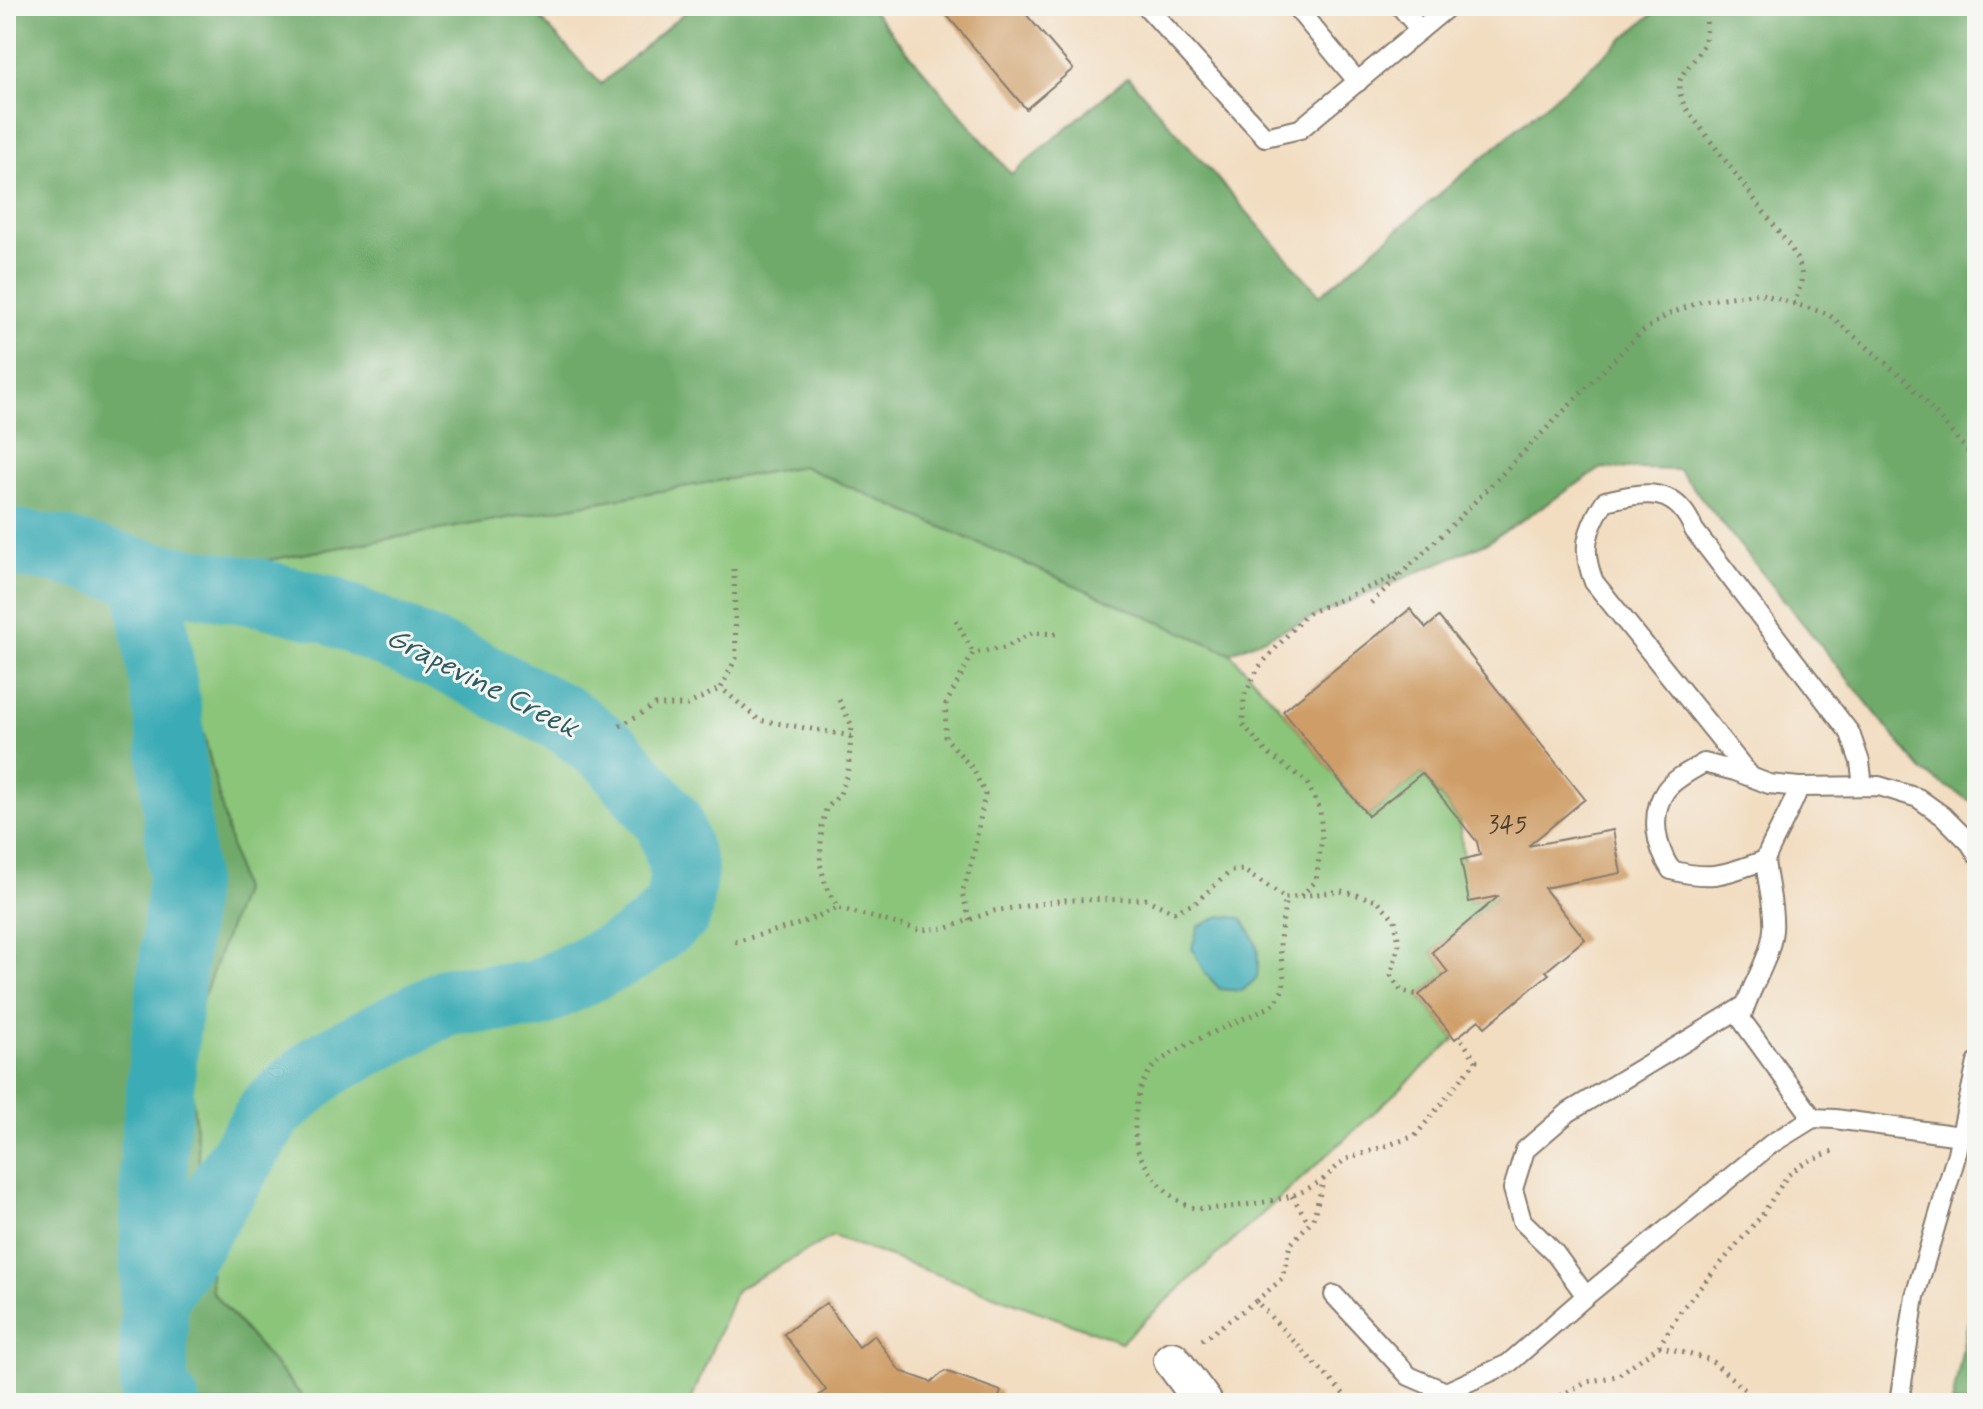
<svg xmlns="http://www.w3.org/2000/svg" width="1983" height="1409" font-family="Mynerve,sans-serif">
  <style>
    .green { fill: #8bc57a; stroke: #54704b; stroke-width: 2 }
    .forest { fill: #70aa6a; stroke: #466343; stroke-width: 2 }
    .water { fill: #3aabb5; stroke: #2b6468; stroke-width: 2 }
    .lines { fill: none; stroke-linecap: round; stroke-linejoin: round }
    .river { stroke: #3aabb5; stroke-width: 68 }
    .building { fill: #cf9e68 }
    .lane-casing { stroke: #877c6e; stroke-width: 22 }
    .street-casing { stroke: #877c6e; stroke-width: 40 }
    .path { stroke: #877c6e; stroke-width: 5; stroke-dasharray: 2 6; stroke-linecap: butt }
    .lane { stroke: #fff; stroke-width: 18 }
    .street { stroke: #fff; stroke-width: 36 }
    .labels { text-anchor: middle; dominant-baseline: central; stroke-width: 6; stroke-linejoin: round; paint-order: stroke }
    .number-label { font-size: 24px; fill: #493c2f }
    .water-label { font-size: 30px; font-style: italic; fill: #2a5c61; stroke: #f6f6f2 }
  </style>
  <rect width="100%" height="100%" fill="#f6f6f2"/>
  <filter id="ink" filterUnits="userSpaceOnUse"><feTurbulence type="fractalNoise" baseFrequency=".0125" numOctaves="2"/><feDisplacementMap in="SourceGraphic" scale="16" xChannelSelector="R" yChannelSelector="G"/><feConvolveMatrix kernelMatrix="1 2 1 2 8 2 1 2 1" color-interpolation-filters="sRGB"/></filter>
  <filter id="wash" filterUnits="userSpaceOnUse"><feTurbulence type="fractalNoise" baseFrequency=".006" numOctaves="4" result="noise"/><feDisplacementMap in="SourceGraphic" scale="32" xChannelSelector="R" yChannelSelector="G"/><feGaussianBlur stdDeviation="1.8" result="paint"/><feColorMatrix in="noise" values="0 0 0 0 0 0 0 0 0 0 0 0 0 0 0 0 0 1.4 0 .05"/><feComposite in="paint" operator="in"/></filter>
  <g filter="url(#wash)">
    <rect width="100%" height="100%" fill="#f2ddc1"/>
    <!-- green -->
    <polygon class="green" points="802,466 1230,653 1283,711 1368,816 1422,773 1459,820 1469,902 1499,896 1432,952 1448,972 1419,995 1455,1039 1121,1342 833,1236 736,1290 690,1403 308,1403 212,1292 187,1042 242,891 166,578"/>
    <!-- forest -->
    <g class="forest">
      <polygon points="6,6 529,6 601,84 692,6 869,6 1011,174 1128,77 1320,295 1662,6 1977,6 1977,805 1923,772 1679,470 1602,468 1488,542 1230,653 802,466 166,578 242,891 187,1042 212,1292 308,1403 6,1403"/>
      <polygon points="1977,1275 1977,1403 1952,1403"/>
    </g>
    <!-- water -->
    <path class="water" d="M1220,916L1242,918C1258,942 1260,950 1257,978L1242,991L1220,989L1204,972L1192,948L1198,927Z"/>
    <g class="lines">
      <!-- river -->
      <g class="river">
        <polyline points="6,542 56,549 146,574 261,593 330,610 461,666 566,720 613,755 669,822 684,870 678,912 633,947 534,996 450,1000 324,1065 271,1111 153,1300"/>
        <polyline points="146,574 169,719 182,876 154,1149 154,1391 166,1403"/>
      </g>
    </g>
    <g id="blocks">
      <!-- building -->
      <g class="building">
        <polygon points="939,6 1019,6 1073,69 1026,109"/>
        <polygon points="1410,609 1426,628 1439,617 1585,799 1528,846 1613,830 1621,873 1544,888 1585,939 1546,971 1549,974 1485,1027 1479,1020 1455,1039 1419,995 1448,972 1432,952 1499,896 1469,902 1461,860 1480,855 1477,842 1422,773 1368,816 1283,711"/>
        <polygon points="826,1303 859,1347 874,1335 900,1371 931,1382 945,1371 1001,1391 997,1403 809,1403 826,1390 784,1334"/>
      </g>
    </g>
  </g>
  <g filter="url(#ink)">
    <use href="#blocks" fill-opacity="0" stroke="#877c6e" stroke-width="2"/>
    <g class="lines">
      <defs>
        <g id="lane">
          <polyline points="1146,6 1265,137 1300,129 1449,6"/>
          <polyline points="1295,6 1358,82"/>
          <polyline points="1400,6 1420,30"/>
          <path d="M1751,777L1594,582C1581,550 1586,530 1605,501C1645,492 1676,485 1694,530L1850,733L1860,762L1863,786"/>
          <path d="M1799,787C1790,813 1775,835 1765,860C1726,874 1711,881 1671,870C1656,847 1649,814 1666,790C1675,778 1692,770 1704,763L1735,771L1769,784L1799,787L1879,786L1918,798L1943,816L1970,843L1977,854"/>
          <path d="M1765,860C1767,882 1775,908 1773,930C1770,961 1749,988 1741,1019L1813,1118"/>
          <polyline points="1334,1295 1409,1376 1446,1392 1508,1364 1586,1296 1771,1144 1813,1118 1835,1119 1961,1136"/>
          <polyline points="1586,1296 1554,1252 1522,1221 1513,1189 1525,1150 1569,1112 1744,1006"/>
          <polyline points="1899,1403 1915,1296 1957,1153 1977,1063"/>
        </g>
        <polyline id="street" points="1172,1360 1204,1403"/>
      </defs>
      <!-- lane casing -->
      <use href="#lane" class="lane-casing"/>
      <!-- street casing -->
      <use href="#street" class="street-casing"/>
      <!-- path -->
      <g class="path">
        <path d="M1705,6C1706,18 1708,34 1703,45C1690,73 1669,73 1685,107L1791,248C1805,273 1804,278 1794,304"/>
        <polyline points="734,569 736,658 721,688 759,720 852,736"/>
        <polyline points="1371,603 1453,524 1640,333 1667,315 1702,301 1759,293 1828,314 1907,381 1977,462"/>
        <polyline points="956,620 973,653"/>
        <polyline points="839,700 852,726 848,772 840,794 826,809 822,825 820,863 826,887 838,908 920,930 947,928 994,911 1065,900 1145,899 1174,912 1195,903 1231,871 1243,870 1285,898"/>
        <polyline points="620,726 655,705 687,705 721,688"/>
        <polyline points="1301,896 1316,881 1322,836 1320,810 1306,781 1267,753 1243,724 1244,696 1259,667 1306,614 1398,575"/>
        <polyline points="970,920 962,893 972,862 985,794 973,769 945,737 946,704 973,653 1004,648 1032,633 1061,634"/>
        <polyline points="735,942 799,924 838,908"/>
        <path d="M1324,1179C1314,1185 1302,1193 1291,1196C1272,1202 1213,1211 1195,1208C1172,1204 1139,1165 1136,1142C1133,1120 1136,1090 1149,1072C1163,1050 1245,1019 1272,1006C1293,983 1280,970 1280,944C1280,929 1285,914 1285,898L1341,891L1377,900L1395,920L1399,944L1391,975L1401,991L1419,995"/>
        <polyline points="1292,1196 1309,1223"/>
        <polyline points="1256,1301 1282,1279 1290,1245 1313,1219 1324,1179 1344,1160 1415,1136 1476,1061 1459,1036"/>
        <polyline points="1202,1340 1256,1301 1352,1403"/>
        <polyline points="1659,1346 1711,1360 1760,1403"/>
        <polyline points="1546,1403 1586,1382 1617,1376 1659,1346 1682,1309 1762,1215 1787,1176 1805,1162 1836,1150 1836,1148"/>
      </g>
      <!-- lane -->
      <use href="#lane" class="lane"/>
      <!-- street -->
      <use href="#street" class="street"/>
    </g>
  </g>
  <g class="labels">
    <!-- number labels -->
    <g class="number-label">
      <text x="1508" y="825">345</text>
    </g>
    <!-- water labels -->
    <g class="water-label">
      <text transform="translate(482 683) rotate(27)">Grapevine Creek</text>
    </g>
  </g>
  <!-- margin -->
  <rect width="1983" height="1409" fill="none" stroke="#f6f6f2" stroke-width="32"/>
</svg>
